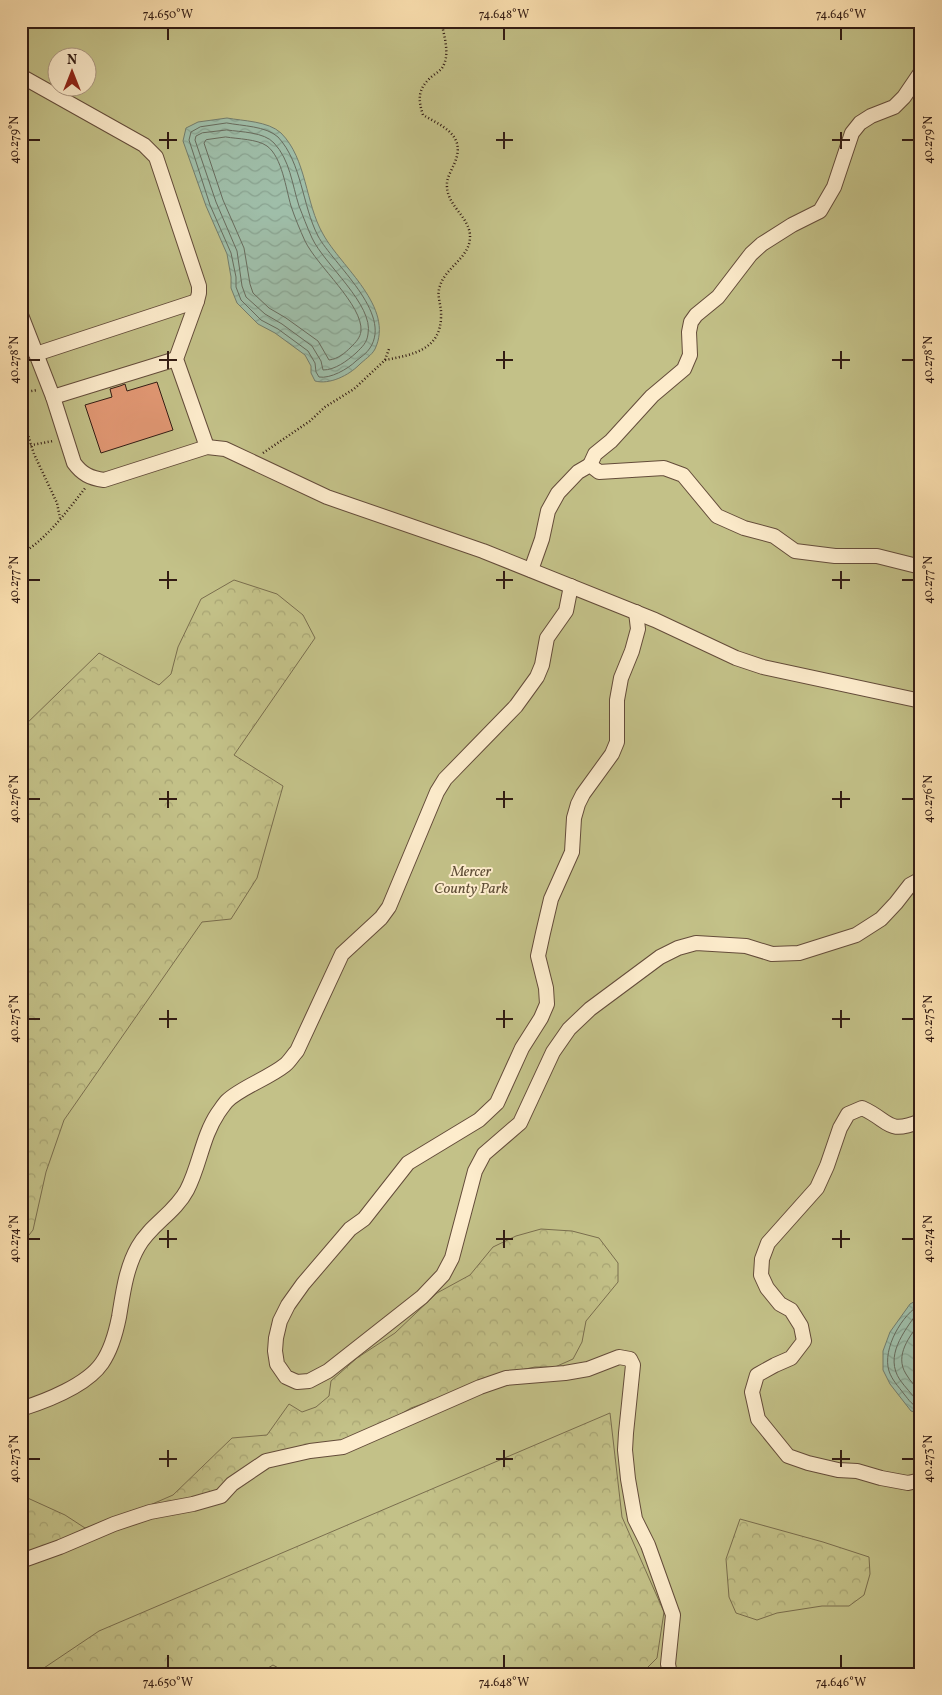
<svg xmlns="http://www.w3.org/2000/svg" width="942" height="1695" font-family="Vollkorn,serif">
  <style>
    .green { fill: #c3c188; stroke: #7a6e4e; fill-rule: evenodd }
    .forest { fill: url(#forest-crowns); stroke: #7a6e4e }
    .water { fill: url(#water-waves); stroke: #737d6d }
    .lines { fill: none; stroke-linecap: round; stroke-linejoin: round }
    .shore { stroke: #686c5e; stroke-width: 1 }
    .building { fill: #e19773; stroke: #321b13 }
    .minor-casing { stroke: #644c3a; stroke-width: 16 }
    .path { stroke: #321b13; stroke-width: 2.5; stroke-dasharray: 1 2.5; stroke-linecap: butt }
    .minor { stroke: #fdeccc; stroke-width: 14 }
    .ticks { fill: none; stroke: #321b13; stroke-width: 2 }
    .labels { text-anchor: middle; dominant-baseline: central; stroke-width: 4; stroke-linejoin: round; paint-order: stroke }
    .park-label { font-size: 15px; font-style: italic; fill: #5e4d36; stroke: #fdeccc }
    .neatline { fill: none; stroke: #321b13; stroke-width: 2 }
    .ticks-label { font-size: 12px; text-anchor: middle; fill: #321b13 }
  </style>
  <defs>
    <pattern id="forest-crowns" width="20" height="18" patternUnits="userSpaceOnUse" patternTransform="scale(1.25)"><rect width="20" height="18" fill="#c3c188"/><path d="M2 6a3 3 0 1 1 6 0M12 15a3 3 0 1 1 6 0" fill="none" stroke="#a8a574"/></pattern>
    <pattern id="water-waves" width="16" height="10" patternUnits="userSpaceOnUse" patternTransform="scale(1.25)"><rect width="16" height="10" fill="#9fbea9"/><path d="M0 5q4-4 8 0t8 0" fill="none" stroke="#89a391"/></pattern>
  </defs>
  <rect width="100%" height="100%" fill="#fce1b1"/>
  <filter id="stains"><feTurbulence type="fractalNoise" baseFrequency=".004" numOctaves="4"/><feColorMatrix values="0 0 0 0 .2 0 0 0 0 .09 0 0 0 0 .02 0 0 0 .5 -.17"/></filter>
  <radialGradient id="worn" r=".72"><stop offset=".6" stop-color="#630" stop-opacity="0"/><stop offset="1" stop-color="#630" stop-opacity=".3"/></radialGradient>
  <!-- green -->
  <path class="green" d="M21,21H921V1674H21ZM58,58H88V88H58Z"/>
  <!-- forest -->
  <g class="forest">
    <polygon points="234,580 277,594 303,615 315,638 234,755 283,786 257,878 231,919 202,922 64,1120 46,1172 33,1230 21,1245 21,729 99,653 159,685 171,674 178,647 201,599"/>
    <polygon points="541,1229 572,1231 599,1238 618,1263 618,1282 586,1321 582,1342 573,1359 555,1367 535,1367 511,1372 411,1408 387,1422 344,1441 270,1457 211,1499 21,1557 21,1495 65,1515 85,1528 118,1519 173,1495 232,1438 267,1435 289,1404 302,1412 316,1407 329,1396 331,1381 357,1358 395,1333 437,1293 470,1275 493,1247 516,1236"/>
    <polygon points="610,1413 622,1517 664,1612 657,1658 643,1672 644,1674 289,1674 273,1665 258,1674 35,1674 99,1631"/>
    <polygon points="740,1519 823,1542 869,1557 870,1574 864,1595 849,1606 822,1606 777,1613 757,1620 736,1613 729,1597 726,1559"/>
  </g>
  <!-- water -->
  <g class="water">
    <path d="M227,118C243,121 268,121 281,133C307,159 305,203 323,234C341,267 395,307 375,349C372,355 364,360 359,365C349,375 330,385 315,381L311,373V366L305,355L275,333L258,324L237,303L231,288V277L227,254L206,206L183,141L186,128L198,122Z"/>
    <polygon points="921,1298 921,1414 911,1411 890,1384 883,1370 883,1351 890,1332 910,1304"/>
  </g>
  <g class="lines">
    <!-- shore -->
    <g class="shore">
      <path d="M227,123C242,126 266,126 278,137C302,163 302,205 318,236C333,264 393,313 370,348C367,353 361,357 356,361C348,369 330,379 319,377L316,372L315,363L308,351L278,329L261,320L241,300L236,287V277L231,253L210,205L189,140L191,132L200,127Z"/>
      <path d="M227,130C241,132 264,132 274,143C290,160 292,184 299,206C303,216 307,227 312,238C324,264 374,305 368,334C367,343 362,347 356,353C347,361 335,370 323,370L321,361L312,346L282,324L265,314L246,297L242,286L237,251L216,202L195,140L196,136L202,133Z"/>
      <path d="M226,137C238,139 257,139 267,146C282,157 286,189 291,206C295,218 300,230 305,241C317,266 363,305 361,331C360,338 356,342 351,347C345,353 338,359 329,360L318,341L286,318L269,308L253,293L250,284L244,248L223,200L204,143L206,140Z"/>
      <path d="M921,1304C902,1314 882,1349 889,1371C892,1380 898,1386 904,1394C909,1400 912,1406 921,1408"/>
      <path d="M921,1311L917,1313C904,1332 884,1356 900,1380C905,1387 912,1394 917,1401L921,1402"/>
      <path d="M921,1321C910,1336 894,1355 906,1374C910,1381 916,1387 921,1393"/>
    </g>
  </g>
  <!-- building -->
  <polygon class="building" points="157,382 173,430 101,453 85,405 112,397 110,389 120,386 125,384 127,391"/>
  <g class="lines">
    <defs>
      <g id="minor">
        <polyline points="21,76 144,145 156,157 199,286 199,293 197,301 176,359 207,447"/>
        <path d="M21,315L53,397L74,463C82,474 90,478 104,480L207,447L225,449L327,497L483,551L655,620L736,658L763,667L921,701"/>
        <polyline points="36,354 197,301"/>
        <polyline points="53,397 176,359"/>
        <polyline points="590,465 595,454 611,441 652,396 684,369 690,355 689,332 691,322 696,315 718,297 751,254 762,244 792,225 820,211 834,187 852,133 860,123 871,116 894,107 904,97 921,72"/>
        <polyline points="531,570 542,539 548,511 558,493 578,472 590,465 599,472 664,468 683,475 717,516 744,528 774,536 795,551 835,556 877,556 921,567"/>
        <polyline points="636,612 638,629 632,651 621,678 617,700 617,742 612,754 583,794 578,804 574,818 572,852 551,899 543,933 538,956 546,988 547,1004 541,1018 522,1048 497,1103 479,1120 408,1163 364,1219 350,1229 303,1284 288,1305 280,1321 276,1338 275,1351 277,1364 286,1377 297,1382 309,1381 328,1371 422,1297 443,1275 452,1258 475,1171 484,1154 520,1123 553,1052 569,1029 590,1009 660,957 678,948 696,943 746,946 772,954 799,953 856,935 881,919 896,903 910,885 921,879"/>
        <path d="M921,1121C886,1135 891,1121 862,1108L848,1114L840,1128L827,1166L817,1188L768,1243L762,1259L761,1275L767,1288L780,1304L791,1310L801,1326L804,1341L791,1358L775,1365L757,1375L752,1392L758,1419L788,1456L808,1463L838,1470L857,1471L881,1478L908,1483L921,1480"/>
        <path d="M21,1409C46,1401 87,1385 102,1363C111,1350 116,1332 119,1317C123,1293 126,1268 138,1247C150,1225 175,1213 187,1190C200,1165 202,1137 218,1113C221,1109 224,1104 227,1101C240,1088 269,1078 285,1065C290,1061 293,1055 297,1051L342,954L381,918L389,907L437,792L445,779L516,706L537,677L542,665L547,638L566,611L571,586"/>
        <polyline points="21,1561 60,1547 114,1524 150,1512 193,1504 221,1496 232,1484 266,1461 310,1451 343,1447 480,1387 506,1378 565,1373 588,1369 619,1357 630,1359 633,1365 626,1433 625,1450 628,1479 635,1519 648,1545 673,1615 668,1664 670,1674"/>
      </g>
    </defs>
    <!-- minor casing -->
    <use href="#minor" class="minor-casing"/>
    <!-- path -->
    <g class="path">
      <path d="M385,360C412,355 441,350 441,316C442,306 436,296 440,286C445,268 469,258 470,238C471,218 448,207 447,187C446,178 452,170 455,162C466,135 442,126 423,115C418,100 418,90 429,79C433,75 439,72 442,68C450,56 445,39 442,25L443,21"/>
      <polyline points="21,393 37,390"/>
      <polyline points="21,413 34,454 57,503 60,518"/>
      <polyline points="21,450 32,445 53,441"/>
      <polyline points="263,453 310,421 325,407 354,389 385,360 389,349"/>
      <path d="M21,554C48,538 67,511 86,487"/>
    </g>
    <!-- minor -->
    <use href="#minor" class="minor"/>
  </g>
  <!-- ticks -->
  <path class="ticks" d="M168,28V40M504,28V40M841,28V40M168,132V149M504,132V149M841,132V149M28,140H40M159,140H177M496,140H513M832,140H850M902,140H914M168,351V369M504,351V369M841,351V369M28,360H40M159,360H177M496,360H513M832,360H850M902,360H914M168,571V589M504,571V589M841,571V589M28,580H40M159,580H177M496,580H513M832,580H850M902,580H914M168,791V808M504,791V808M841,791V808M28,799H40M159,799H177M496,799H513M832,799H850M902,799H914M168,1010V1028M504,1010V1028M841,1010V1028M28,1019H40M159,1019H177M496,1019H513M832,1019H850M902,1019H914M168,1230V1248M504,1230V1248M841,1230V1248M28,1239H40M159,1239H177M496,1239H513M832,1239H850M902,1239H914M168,1450V1467M504,1450V1467M841,1450V1467M28,1459H40M159,1459H177M496,1459H513M832,1459H850M902,1459H914M168,1655V1668M504,1655V1668M841,1655V1668"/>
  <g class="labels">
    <!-- park labels -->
    <g class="park-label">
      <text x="471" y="872">Mercer<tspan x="471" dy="17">County Park</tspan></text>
    </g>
  </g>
  <!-- margin -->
  <rect width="942" height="1695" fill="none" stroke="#fce1b1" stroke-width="55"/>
  <!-- north arrow -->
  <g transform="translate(72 72)"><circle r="24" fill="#fdeccc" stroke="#ac9882"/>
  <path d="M0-4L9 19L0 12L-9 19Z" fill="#8f2418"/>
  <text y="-8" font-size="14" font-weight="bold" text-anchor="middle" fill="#321b13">N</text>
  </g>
  <rect x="28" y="28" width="886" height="1640" class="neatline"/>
  <g class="ticks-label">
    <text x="168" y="18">74.650°W</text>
    <text x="504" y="18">74.648°W</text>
    <text x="841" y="18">74.646°W</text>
    <text transform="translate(14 140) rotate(-90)" y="4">40.279°N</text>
    <text transform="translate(928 140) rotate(-90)" y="4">40.279°N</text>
    <text transform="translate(14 360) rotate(-90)" y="4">40.278°N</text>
    <text transform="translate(928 360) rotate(-90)" y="4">40.278°N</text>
    <text transform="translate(14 580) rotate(-90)" y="4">40.277°N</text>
    <text transform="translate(928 580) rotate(-90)" y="4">40.277°N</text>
    <text transform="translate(14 799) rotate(-90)" y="4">40.276°N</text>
    <text transform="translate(928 799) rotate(-90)" y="4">40.276°N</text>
    <text transform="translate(14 1019) rotate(-90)" y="4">40.275°N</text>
    <text transform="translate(928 1019) rotate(-90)" y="4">40.275°N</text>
    <text transform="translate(14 1239) rotate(-90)" y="4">40.274°N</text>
    <text transform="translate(928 1239) rotate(-90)" y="4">40.274°N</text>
    <text transform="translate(14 1459) rotate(-90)" y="4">40.273°N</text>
    <text transform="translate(928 1459) rotate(-90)" y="4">40.273°N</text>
    <text x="168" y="1686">74.650°W</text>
    <text x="504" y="1686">74.648°W</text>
    <text x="841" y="1686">74.646°W</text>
  </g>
  <rect width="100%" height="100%" filter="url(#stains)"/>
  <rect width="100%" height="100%" fill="url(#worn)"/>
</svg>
